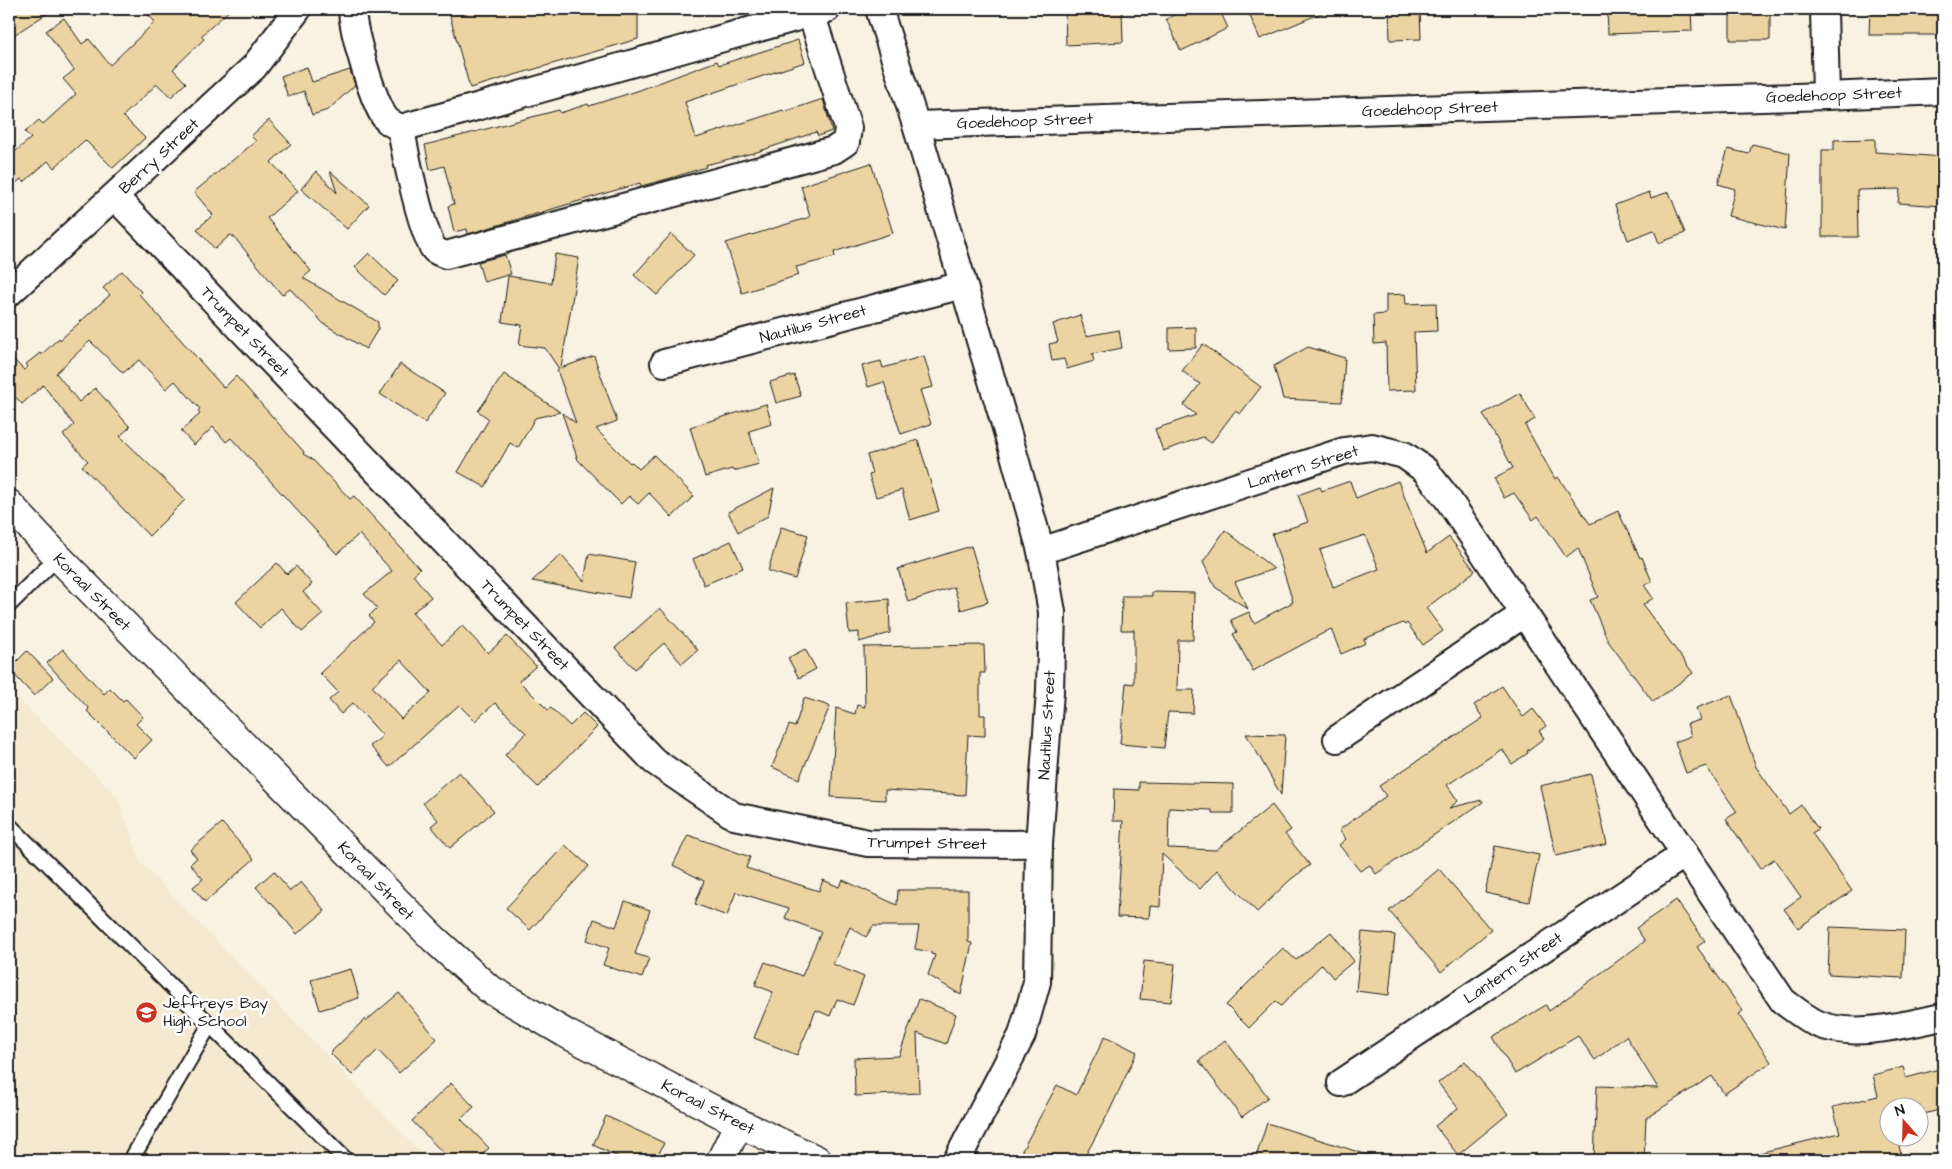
<svg xmlns="http://www.w3.org/2000/svg" width="1952" height="1169" font-family="'Architects Daughter',sans-serif">
  <style>
    .built { fill: #f5e9d0 }
    .building { fill: #ecd4a2; stroke: #1c1c1c; fill-rule: evenodd }
    .lines { fill: none; stroke-linecap: round; stroke-linejoin: round }
    .lane-casing { stroke: #1c1c1c; stroke-width: 18 }
    .street-casing { stroke: #1c1c1c; stroke-width: 30 }
    .secondary-casing { stroke: #1c1c1c; stroke-width: 31 }
    .lane { stroke: #fff; stroke-width: 14 }
    .street { stroke: #fff; stroke-width: 26 }
    .secondary { stroke: #fff; stroke-width: 28 }
    .labels { text-anchor: middle; dominant-baseline: central; stroke-width: 5; stroke-linejoin: round; paint-order: stroke }
    .street-label { font-size: 16px; fill: #1c1c1c; stroke: #fff }
    .poi-label { font-size: 16px; fill: #1c1c1c; stroke: #fff; text-anchor: start }
  </style>
  <rect width="100%" height="100%" fill="#f9f2e3"/>
  <filter id="ink" filterUnits="userSpaceOnUse"><feTurbulence type="fractalNoise" baseFrequency=".02" numOctaves="2"/><feDisplacementMap in="SourceGraphic" scale="10" xChannelSelector="R" yChannelSelector="G"/><feConvolveMatrix kernelMatrix="1 2 1 2 8 2 1 2 1" color-interpolation-filters="sRGB"/></filter>
  <g filter="url(#ink)">
    <!-- built -->
    <polygon class="built" points="9,690 118,797 141,863 428,1160 9,1160"/>
    <!-- building -->
    <g class="building">
      <polygon points="9,9 54,9 9,38"/>
      <polygon points="143,9 231,9 201,36 204,39 173,69 186,83 171,97 157,84 123,116 145,138 113,168 85,140 54,168 48,161 24,182 21,179 9,189 9,157 31,138 25,132 39,120 43,124 76,94 63,79 74,70 46,31 64,18 82,44 89,39 110,65 155,22"/>
      <polygon points="448,9 638,9 638,39 470,88"/>
      <polygon points="1065,9 1122,9 1123,42 1066,45"/>
      <polygon points="1187,9 1219,9 1228,28 1181,51 1166,19"/>
      <polygon points="1247,9 1331,9 1260,39"/>
      <polygon points="1389,9 1420,9 1421,39 1390,40"/>
      <polygon points="1607,9 1691,9 1692,31 1608,34"/>
      <polygon points="1739,9 1770,9 1770,40 1730,40 1730,15 1739,15"/>
      <polygon points="1870,9 1938,9 1938,35 1869,35"/>
      <polygon points="798,40 805,62 685,102 696,138 783,110 784,112 823,99 832,131 818,136 816,132 757,152 705,165 706,167 671,178 641,186 640,183 468,234 467,229 454,232 448,206 454,204 444,166 430,170 425,145 559,110 560,113 588,104 589,106 637,91 717,61 719,65"/>
      <polygon points="307,67 312,82 350,70 355,85 328,110 312,115 304,91 288,97 281,76"/>
      <polygon points="269,120 291,144 271,162 298,191 267,218 311,271 303,278 378,322 378,329 366,349 324,324 290,289 282,295 234,237 230,235 215,249 197,229 213,215 194,192 256,141 251,136"/>
      <polygon points="1875,139 1875,152 1943,157 1943,206 1898,203 1900,189 1857,190 1858,237 1822,237 1822,150 1834,150 1834,140"/>
      <polygon points="1752,144 1790,153 1785,230 1728,216 1735,189 1718,184 1728,149 1749,154"/>
      <polygon points="871,163 893,233 834,252 835,257 796,267 799,275 742,293 726,243 810,217 801,186"/>
      <polygon points="316,171 337,193 330,171 369,205 347,229 301,189"/>
      <polygon points="1649,192 1651,198 1669,192 1685,233 1659,243 1654,230 1628,240 1615,205"/>
      <polygon points="671,234 694,255 657,295 634,275"/>
      <polygon points="369,253 398,281 384,295 355,267"/>
      <polygon points="555,254 579,258 561,368 594,356 617,421 596,429 630,463 632,462 639,469 654,455 694,496 672,517 649,493 638,504 629,496 621,504 578,460 562,413 576,423 557,370 559,369 545,348 519,345 522,325 502,322 508,276 551,283"/>
      <polygon points="505,255 511,274 484,282 478,262"/>
      <path d="M122,271L141,292L139,294L171,330H172L224,388L236,376L304,452L303,454L312,459L350,499L354,496L420,569L413,575L431,597L412,613L442,645L462,626L488,653L507,636L536,666L519,681L548,710L551,708L570,726L583,713L597,727L538,787L505,755L526,733L495,703L475,721L459,705L389,767L370,746L383,736L353,703L341,714L329,700L338,692L320,673L374,622L369,616L377,608L364,594L392,571L359,534L337,554L231,438L226,442L213,427L194,445L181,431L200,414L198,411L200,409L175,381L166,389L139,360L123,373L90,341L56,373L79,402L95,388L130,427L120,436L185,500L149,536L82,466L88,461L63,435L74,425L43,385L22,404L9,390V355L24,370L28,367L26,364L40,353L41,355L59,338L60,340L110,295L103,288ZM401,660L431,693L401,719L372,686Z"/>
      <polygon points="1405,294 1406,304 1436,303 1437,331 1414,332 1416,390 1387,391 1386,343 1374,344 1373,315 1386,314 1386,295"/>
      <polygon points="1080,315 1086,336 1119,330 1122,348 1092,354 1094,361 1067,369 1064,359 1052,361 1049,344 1058,342 1053,324"/>
      <polygon points="1196,327 1196,348 1169,349 1169,328"/>
      <polygon points="1203,344 1261,387 1240,414 1235,411 1211,443 1203,437 1163,451 1155,429 1196,415 1184,405 1200,384 1182,371"/>
      <polygon points="1308,347 1345,358 1342,402 1283,399 1274,366"/>
      <polygon points="924,356 933,387 920,390 931,424 901,434 884,382 868,387 862,366 881,361 883,368"/>
      <polygon points="400,364 445,393 425,423 380,394"/>
      <polygon points="504,374 560,412 535,418 518,448 510,443 485,487 458,472 489,419 478,411"/>
      <polygon points="794,375 801,396 776,403 770,382"/>
      <polygon points="1520,393 1535,419 1525,425 1555,479 1558,477 1590,524 1618,511 1640,558 1642,557 1652,582 1644,585 1653,598 1643,605 1693,673 1653,702 1608,641 1590,600 1598,597 1578,548 1566,557 1538,516 1533,520 1514,493 1504,498 1494,478 1513,468 1483,414"/>
      <polygon points="766,404 772,424 749,431 759,464 733,471 732,469 705,477 690,427"/>
      <polygon points="918,440 939,511 910,520 902,490 876,497 869,475 872,474 867,455"/>
      <path d="M1350,481L1356,498L1398,481L1427,553L1449,537L1475,571L1426,608L1443,631L1423,645L1407,623L1405,625L1403,623L1364,639L1366,643L1341,654L1331,629L1253,671L1233,634L1237,632L1231,620L1249,612L1254,623L1293,602L1272,534L1308,522L1298,495L1320,487L1322,491ZM1365,535L1379,569L1333,587L1320,550Z"/>
      <polygon points="774,488 768,516 738,532 728,512"/>
      <polygon points="781,527 808,535 795,579 768,571"/>
      <polygon points="1225,530 1274,569 1235,582 1248,609 1215,587 1203,562"/>
      <polygon points="731,541 743,568 704,585 693,559"/>
      <polygon points="971,546 988,602 961,610 954,587 908,602 898,569"/>
      <polygon points="589,554 635,562 629,598 532,581 561,555 584,581"/>
      <polygon points="277,563 287,574 296,566 312,584 303,592 323,614 302,632 281,608 260,628 236,602"/>
      <polygon points="1152,592 1194,593 1193,640 1178,640 1177,690 1194,690 1193,713 1168,712 1164,748 1120,744 1126,683 1134,684 1134,630 1121,630 1122,596 1152,596"/>
      <polygon points="889,599 890,633 859,642 859,632 849,633 846,603"/>
      <polygon points="660,608 698,650 682,664 664,643 635,669 615,648"/>
      <polygon points="984,645 985,673 980,673 980,715 985,715 985,736 968,735 965,795 885,790 885,800 831,797 836,708 855,714 857,705 865,707 864,647"/>
      <polygon points="63,649 104,694 110,688 123,701 126,699 143,717 136,724 152,740 134,758 87,711 89,709 47,663"/>
      <polygon points="805,649 816,669 799,678 788,658"/>
      <polygon points="27,651 53,678 34,696 9,669"/>
      <polygon points="1502,686 1523,717 1533,709 1546,726 1539,731 1544,738 1527,751 1528,753 1512,764 1502,749 1447,785 1458,801 1449,808 1482,800 1483,802 1376,874 1370,865 1360,871 1339,845 1346,839 1339,830 1386,796 1379,786 1483,718 1474,705"/>
      <polygon points="1731,695 1756,767 1789,814 1801,805 1818,829 1812,833 1852,891 1798,928 1784,909 1801,897 1774,859 1760,869 1726,819 1737,812 1706,766 1686,773 1675,742 1691,736 1687,724 1700,720 1696,708"/>
      <polygon points="804,698 830,706 799,779 772,767 789,725 795,727"/>
      <polygon points="1246,734 1285,735 1281,795 1259,756"/>
      <polygon points="459,772 494,811 450,848 431,826 438,820 423,803"/>
      <polygon points="1591,774 1607,844 1556,856 1540,786"/>
      <polygon points="1139,782 1233,784 1233,813 1212,813 1212,810 1169,808 1168,848 1216,850 1272,805 1291,830 1285,834 1310,865 1290,880 1257,912 1217,870 1200,889 1162,854 1160,907 1150,906 1149,918 1117,917 1123,821 1113,821 1114,789 1139,790"/>
      <polygon points="222,823 254,859 205,902 193,887 203,879 190,864 197,858 190,850"/>
      <polygon points="688,835 750,857 746,868 819,891 823,880 839,887 843,880 897,905 898,890 968,890 968,942 972,943 961,995 928,975 935,955 931,954 931,952 915,949 919,926 873,926 866,937 850,927 833,964 864,977 853,1005 837,999 830,1016 816,1010 797,1055 754,1038 773,992 755,985 765,962 802,976 821,932 785,918 789,908 736,892 727,916 695,904 704,881 673,865"/>
      <polygon points="565,845 589,866 530,930 506,908"/>
      <polygon points="1495,846 1539,855 1529,902 1485,893"/>
      <polygon points="1439,869 1491,930 1441,972 1389,911"/>
      <polygon points="274,871 290,891 301,882 325,911 297,934 271,902 270,903 256,887"/>
      <polygon points="1676,900 1705,941 1697,947 1743,1011 1738,1014 1771,1062 1724,1094 1712,1076 1646,1118 1644,1160 1594,1160 1597,1086 1658,1088 1626,1036 1595,1060 1578,1036 1515,1074 1493,1037 1546,1005 1549,1011 1645,941 1636,928"/>
      <polygon points="625,901 650,910 635,954 649,958 642,978 603,965 609,948 587,940 594,919 616,927"/>
      <polygon points="1830,927 1905,930 1903,978 1828,974"/>
      <polygon points="1331,932 1354,961 1333,978 1322,964 1281,1006 1276,1001 1249,1028 1226,1005 1283,948 1296,960"/>
      <polygon points="1362,932 1395,935 1389,995 1356,991"/>
      <polygon points="1144,961 1175,964 1171,1002 1140,999"/>
      <polygon points="351,969 359,998 320,1010 311,980"/>
      <polygon points="399,993 437,1039 399,1073 378,1050 352,1075 330,1053 365,1019 366,1021"/>
      <polygon points="919,999 956,1014 946,1044 917,1033 919,1093 855,1096 854,1058 899,1056"/>
      <polygon points="1105,1036 1137,1052 1109,1112 1083,1160 1017,1160 1057,1085 1076,1095"/>
      <polygon points="1225,1040 1268,1097 1242,1117 1199,1061"/>
      <polygon points="1465,1061 1508,1114 1458,1155 1435,1126 1458,1108 1438,1083"/>
      <polygon points="1903,1067 1906,1078 1943,1068 1943,1109 1920,1115 1920,1106 1890,1106 1890,1136 1897,1136 1902,1160 1759,1160 1759,1153 1840,1133 1833,1107 1878,1096 1873,1075"/>
      <polygon points="451,1083 474,1107 461,1119 489,1148 476,1160 450,1160 412,1121"/>
      <polygon points="606,1116 664,1143 656,1160 625,1160 593,1145"/>
      <polygon points="1267,1123 1371,1156 1370,1160 1255,1160"/>
    </g>
    <g class="lines">
      <defs>
        <g id="lane">
          <polyline points="9,605 58,557"/>
          <polyline points="9,825 346,1160"/>
          <polyline points="131,1160 209,1026"/>
        </g>
        <g id="street">
          <path d="M352,9C352,28 374,108 387,120C391,124 397,126 401,128L827,9"/>
          <polyline points="879,9 916,125 1014,455 1041,551 1052,612 1050,691 1039,844 1037,982 1022,1035 957,1160"/>
          <polyline points="1824,9 1826,96"/>
          <polyline points="916,125 1826,96 1943,91"/>
          <path d="M401,128C404,148 423,240 435,250C438,252 443,254 446,255L834,150L846,142L848,128L811,13"/>
          <polyline points="115,197 654,761 734,816 868,843 1039,844"/>
          <polyline points="9,293 254,67 298,9"/>
          <polyline points="664,363 963,285"/>
          <path d="M1041,551L1344,451L1372,447L1404,455L1425,470L1447,498L1783,1001C1794,1009 1806,1019 1818,1024C1854,1039 1907,1024 1943,1017"/>
          <polyline points="1337,739 1524,614"/>
          <polyline points="1341,1083 1685,854"/>
        </g>
        <g id="secondary">
          <polyline points="9,504 58,557 434,939 488,988 567,1034 739,1123 817,1160"/>
          <polyline points="721,1160 739,1123"/>
        </g>
      </defs>
      <!-- lane casing -->
      <use href="#lane" class="lane-casing"/>
      <!-- street casing -->
      <use href="#street" class="street-casing"/>
      <!-- secondary casing -->
      <use href="#secondary" class="secondary-casing"/>
      <!-- lane -->
      <use href="#lane" class="lane"/>
      <!-- street -->
      <use href="#street" class="street"/>
      <!-- secondary -->
      <use href="#secondary" class="secondary"/>
    </g>
  </g>
  <!-- icons -->
  <defs>
    <symbol id="school-disc" viewBox="-11 -11 22 22"><circle r="9.5" fill="#c8321e" stroke="#fff"/><path d="M0-5L7-2L0 1L-7-2ZM-4 1L0 2.5L4 1V4Q0 6-4 4Z" fill="#fff"/></symbol>
  </defs>
  <g fill-rule="evenodd">
    <use href="#school-disc" x="134" y="1000" width="25" height="25"/>
  </g>
  <g class="labels">
    <!-- street labels -->
    <g class="street-label">
      <text transform="translate(1834 95) rotate(-2)">Goedehoop Street</text>
      <text transform="translate(1430 109) rotate(-2)">Goedehoop Street</text>
      <text transform="translate(1025 121) rotate(-2)">Goedehoop Street</text>
      <text transform="translate(159 156) rotate(-43)">Berry Street</text>
      <text transform="translate(813 324) rotate(-15)">Nautilus Street</text>
      <text transform="translate(245 332) rotate(46)">Trumpet Street</text>
      <text transform="translate(1303 467) rotate(-17)">Lantern Street</text>
      <text transform="translate(92 592) rotate(45)">Koraal Street</text>
      <text transform="translate(525 625) rotate(46)">Trumpet Street</text>
      <text transform="translate(1047 725) rotate(-87)">Nautilus Street</text>
      <text transform="translate(927 843) rotate(1)">Trumpet Street</text>
      <text transform="translate(376 881) rotate(46)">Koraal Street</text>
      <text transform="translate(1513 968) rotate(-34)">Lantern Street</text>
      <text transform="translate(708 1107) rotate(27)">Koraal Street</text>
    </g>
    <!-- poi labels -->
    <g class="poi-label">
      <text x="163" y="1003">Jeffreys Bay<tspan x="163" dy="18">High School</tspan></text>
    </g>
  </g>
  <!-- margin -->
  <rect width="1952" height="1169" fill="none" stroke="#fff" stroke-width="30"/>
  <rect x="15" y="15" width="1922" height="1139" fill="none" stroke="#1c1c1c" stroke-width="2" filter="url(#ink)"/>
  <!-- north arrow -->
  <g transform="translate(1904 1122) rotate(340)"><circle r="24" fill="#ffffff" stroke="#a4a4a4"/>
  <path d="M0-4L9 19L0 12L-9 19Z" fill="#c8321e"/>
  <text y="-8" font-size="14" font-weight="bold" text-anchor="middle" fill="#1c1c1c">N</text>
  </g>
</svg>
